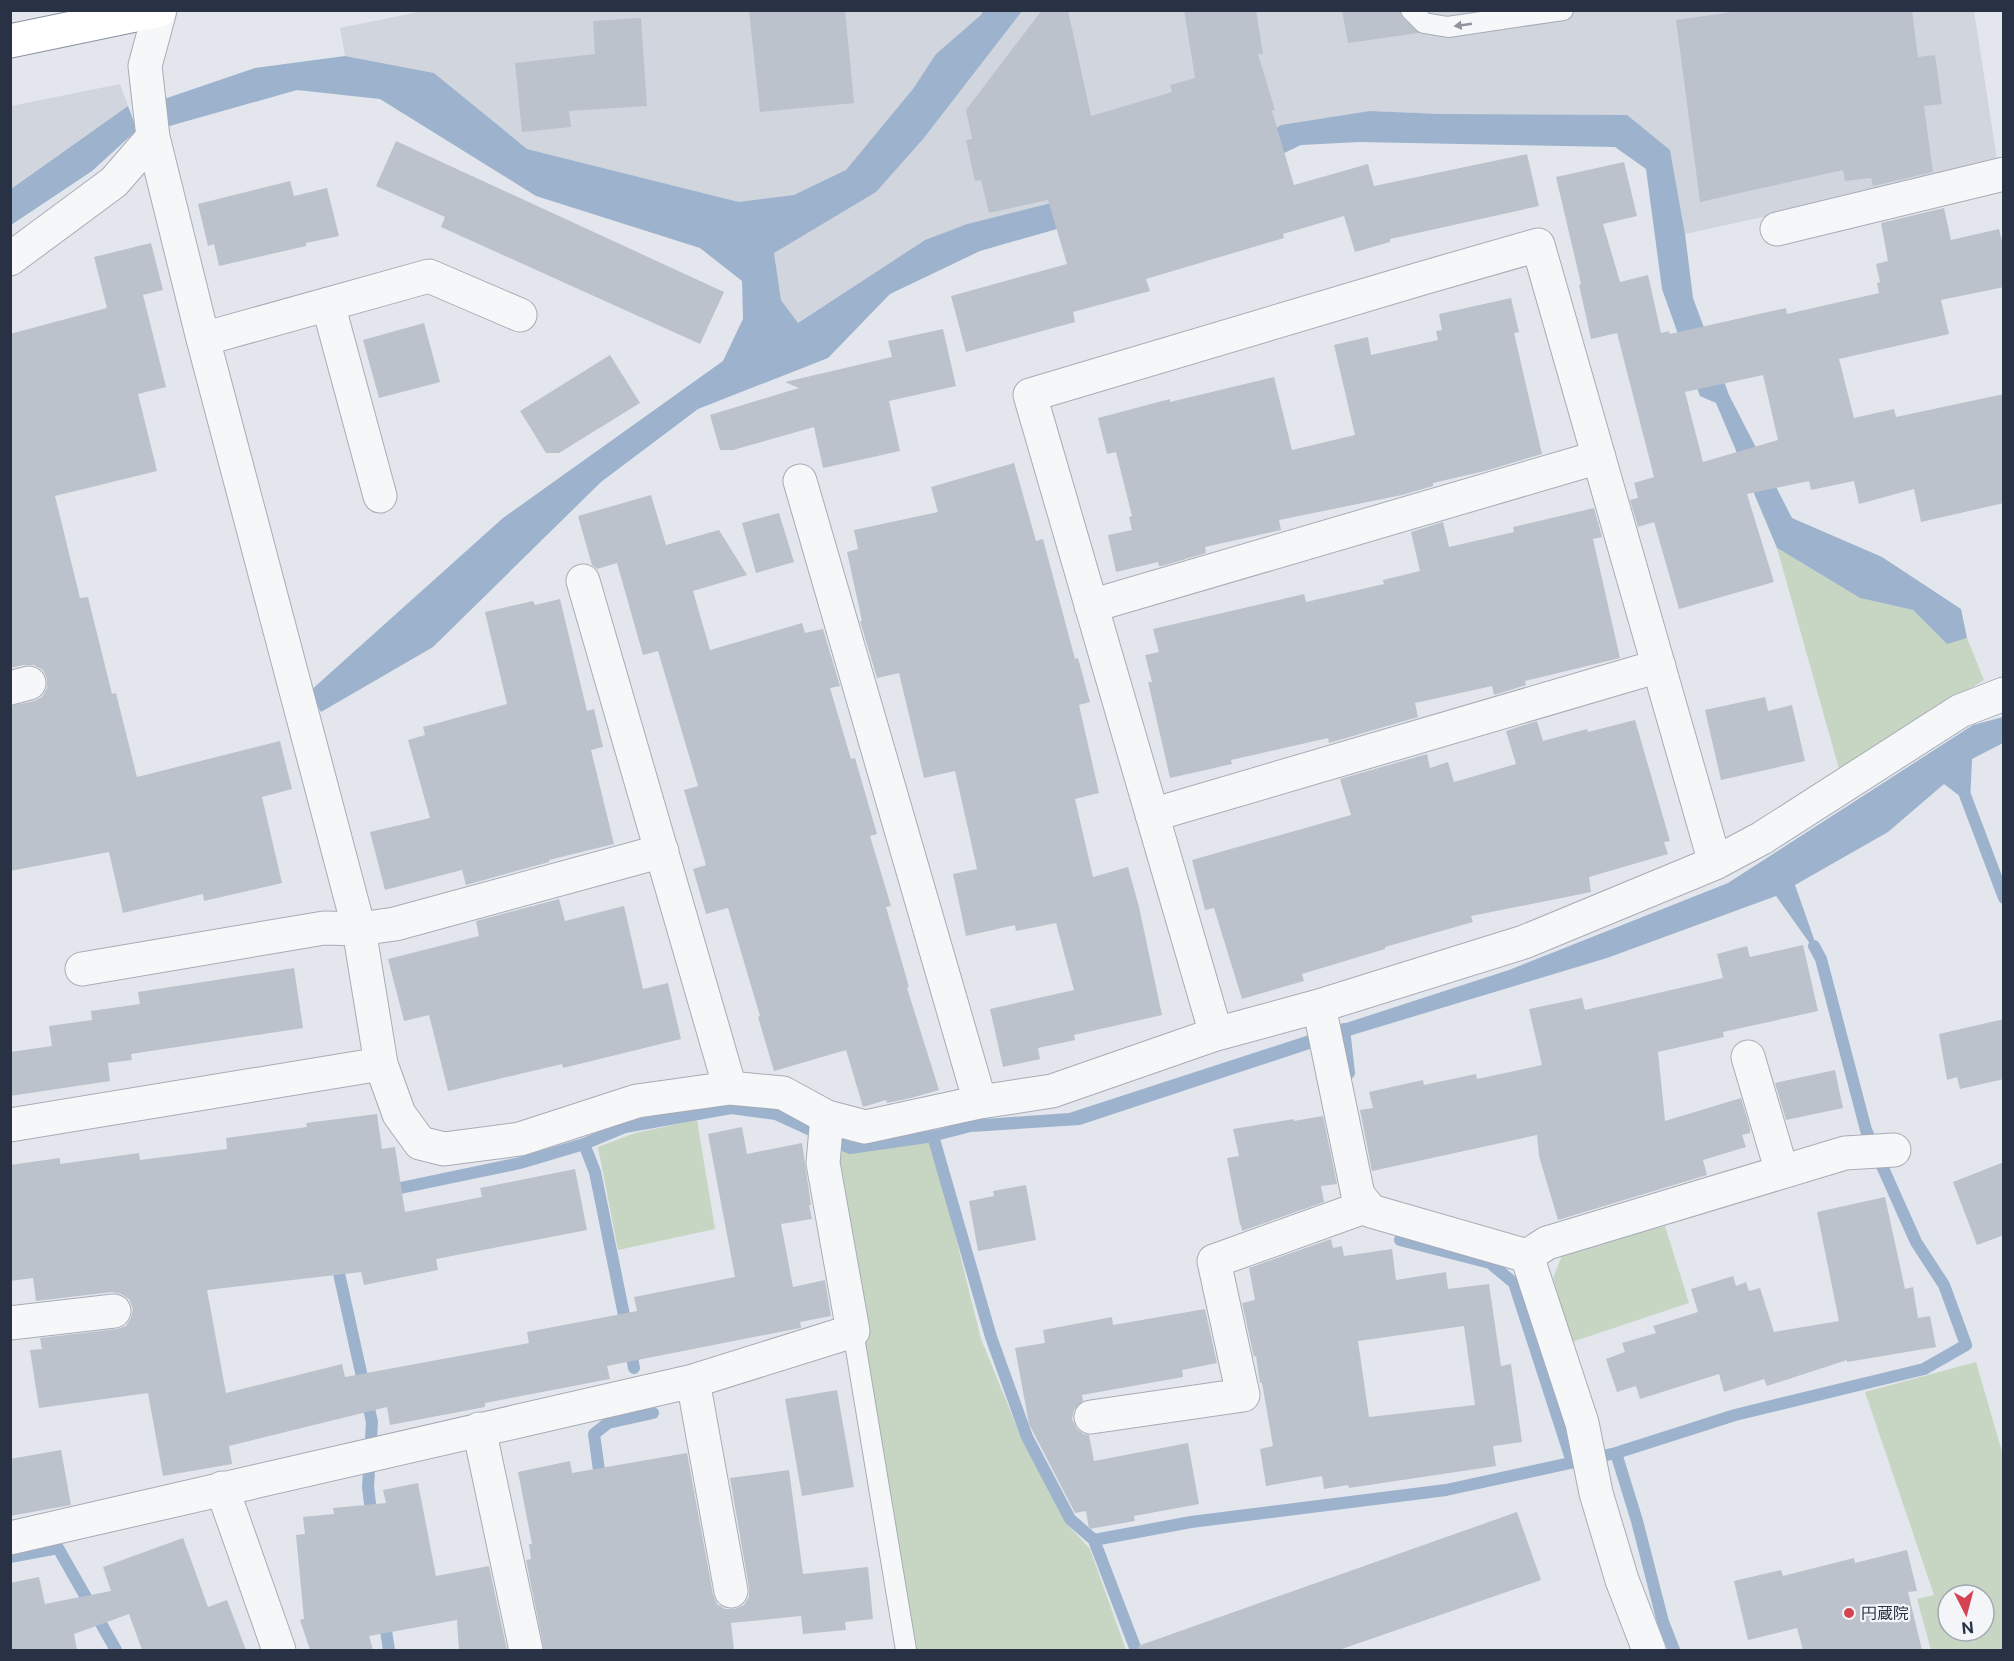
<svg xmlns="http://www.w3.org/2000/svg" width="2014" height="1661" font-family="'Public Sans','Noto Sans JP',sans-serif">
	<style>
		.built { fill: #d1d5de }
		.green { fill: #c7d6c3; fill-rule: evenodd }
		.water { fill: #9cb2cd }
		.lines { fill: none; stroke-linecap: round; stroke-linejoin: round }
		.stream { stroke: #9cb2cd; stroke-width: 12 }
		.building { fill: #bcc2cc; fill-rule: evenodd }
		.service-casing { stroke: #a7acb7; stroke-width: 22 }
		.minor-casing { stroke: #a7acb7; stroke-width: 35 }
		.trunk-casing { stroke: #8992a3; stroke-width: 35 }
		.service { stroke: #f6f7f9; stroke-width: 20 }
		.minor { stroke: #f6f7f9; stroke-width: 33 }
		.trunk { stroke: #fff; stroke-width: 33 }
		.oneway { fill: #90949f }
		.poi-dot { fill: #d54353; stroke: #f3f5f9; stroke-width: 2 }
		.labels { text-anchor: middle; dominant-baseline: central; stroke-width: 4.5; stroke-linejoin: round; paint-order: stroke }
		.poi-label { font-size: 16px; fill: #293245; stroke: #f3f5f9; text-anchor: start }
	</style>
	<rect width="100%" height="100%" fill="#e3e6ec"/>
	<path class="built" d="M 428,10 L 1974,11 L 1998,166 L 1685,234 L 1670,150 L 1441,114 L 1370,111 L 1228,159 L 967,224 L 925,240 L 798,323 L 781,300 L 774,253 L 739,202 L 527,149 L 434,73 L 345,56 L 340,28 Z
		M 120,84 L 128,106 L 11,189 L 11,106 Z"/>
	<path class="green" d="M 1777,548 L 1860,598 L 1913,610 L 1947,643 L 1967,638 L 1984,680 L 1839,769 Z
		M 697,1120 L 715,1229 L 618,1250 L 598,1147 L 635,1133 Z
		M 932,1142 L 981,1339 L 1023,1442 L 1067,1524 L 1090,1549 L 1126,1650 L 913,1650 L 833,1152 Z
		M 1665,1226 L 1689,1303 L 1572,1342 L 1553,1278 L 1563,1253 Z
		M 1976,1362 L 2003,1455 L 2003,1650 L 1931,1650 L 1917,1599 L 1934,1595 L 1865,1392 ZM 1948,1595 L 1984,1595 L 1984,1631 L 1948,1631 Z"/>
	<path class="water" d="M 983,11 L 1022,11 L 923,139 L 876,192 L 774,253 L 781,300 L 798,323 L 925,240 L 967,224 L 1228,159 L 1281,125 L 1370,111 L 1441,114 L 1627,115 L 1670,150 L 1685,234 L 1693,298 L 1729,395 L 1792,518 L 1882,557 L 1961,609 L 1967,638 L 1947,644 L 1913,610 L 1860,598 L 1777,548 L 1716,403 L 1700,396 L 1662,289 L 1646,169 L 1615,147 L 1359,142 L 1301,145 L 1228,180 L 980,251 L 890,294 L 828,358 L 698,409 L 601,482 L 433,647 L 321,712 L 309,692 L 503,518 L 723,361 L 743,319 L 742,281 L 700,248 L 536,196 L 380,99 L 297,90 L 166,127 L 164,99 L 255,68 L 345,56 L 434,73 L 527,149 L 739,202 L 794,195 L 846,170 L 913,89 L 936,54 L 981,15 Z
		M 128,106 L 137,130 L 92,171 L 11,225 L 11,189 Z
		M 2003,717 L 2003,743 L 1972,759 L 1970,804 L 1944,784 L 1888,832 L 1795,885 L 1821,959 L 1776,896 L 1607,958 L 1349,1036 L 1080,1125 L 971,1132 L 932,1142 L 914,1136 L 970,1120 L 1069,1113 L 1509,970 L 1728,883 L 1973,725 Z"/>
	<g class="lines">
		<path class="stream" d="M 1962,787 L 2004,898
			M 1344,1029 L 1349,1073
			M 933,1136 L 991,1337 L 1027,1437 L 1070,1519 L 1094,1540 L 1136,1650
			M 584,1144 L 595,1172 L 627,1330
			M 386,1191 L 520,1163 L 584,1144 L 625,1127 L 731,1108 L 776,1114 L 850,1148 L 934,1136
			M 1400,1240 L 1490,1263 L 1514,1283 L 1572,1462
			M 336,1260 L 372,1422 L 368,1487 L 372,1520
			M 630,1347 L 634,1368
			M 601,1485 L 594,1434 L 608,1423 L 653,1413
			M 1094,1540 L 1191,1522 L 1446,1490 L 1616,1453
			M 10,1557 L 58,1548 L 116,1650
			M 384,1618 L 389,1650
			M 1674,1650 L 1663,1622 L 1637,1521 L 1616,1453 L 1735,1415 L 1924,1369 L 1966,1345 L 1944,1285 L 1916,1242 L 1866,1130 L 1821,959 L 1814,946"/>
	</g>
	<path class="building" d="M 749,10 L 845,10 L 854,103 L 760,112 Z
		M 1042,10 L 1068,10 L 1091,116 L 1172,92 L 1170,85 L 1195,78 L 1184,10 L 1256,10 L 1263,54 L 1258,54 L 1275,110 L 1272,111 L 1294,185 L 1368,164 L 1374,186 L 1527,154 L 1539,206 L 1390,239 L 1390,242 L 1355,252 L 1344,216 L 1283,234 L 1284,238 L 1146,279 L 1150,291 L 1073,312 L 1075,322 L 966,352 L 951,296 L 1067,264 L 1048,200 L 989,213 L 981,180 L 975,181 L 966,140 L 972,139 L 966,110 Z
		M 1342,10 L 1399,10 L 1403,18 L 1419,33 L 1348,43 Z
		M 1746,10 L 1912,10 L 1918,57 L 1935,55 L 1942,104 L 1924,106 L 1933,172 L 1873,186 L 1871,178 L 1845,181 L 1843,170 L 1700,202 L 1676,20 Z
		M 641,18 L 647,106 L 569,111 L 571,127 L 522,132 L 515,63 L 595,54 L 593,21 Z
		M 396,141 L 724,292 L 700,344 L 441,227 L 445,217 L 376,186 Z
		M 1624,162 L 1637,216 L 1603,224 L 1620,282 L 1648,275 L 1661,333 L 1669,331 L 1670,334 L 1786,308 L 1787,314 L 1879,293 L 1877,283 L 1880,282 L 1876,264 L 1888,261 L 1881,223 L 1944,208 L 1951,240 L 1999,229 L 2004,248 L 2004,287 L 1941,300 L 1949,334 L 1839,359 L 1854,418 L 1894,409 L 1896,417 L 2004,394 L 2004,503 L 1921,522 L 1914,489 L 1859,504 L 1854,481 L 1811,490 L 1809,481 L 1747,494 L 1774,582 L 1679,609 L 1654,522 L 1638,527 L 1630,500 L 1638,498 L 1634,483 L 1654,477 L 1617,333 L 1591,339 L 1579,285 L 1581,284 L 1556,177 ZM 1763,375 L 1778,440 L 1703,462 L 1685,392 Z
		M 290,181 L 294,196 L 327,188 L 339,236 L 306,243 L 306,246 L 219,266 L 214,244 L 208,246 L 198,204 Z
		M 151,243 L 163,290 L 143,295 L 166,387 L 138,394 L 157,471 L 55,496 L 80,598 L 88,597 L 112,694 L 116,693 L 137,777 L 280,741 L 292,789 L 262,797 L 282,883 L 204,901 L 203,894 L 123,913 L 109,852 L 10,871 L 10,706 L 34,701 L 42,697 L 47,688 L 47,679 L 43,670 L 34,665 L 24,665 L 10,668 L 10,334 L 107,308 L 94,257 Z
		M 1511,298 L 1519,332 L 1514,333 L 1542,454 L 1485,471 L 1433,483 L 1433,486 L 1402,495 L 1279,520 L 1281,530 L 1205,547 L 1206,553 L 1162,566 L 1159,566 L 1158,562 L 1116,572 L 1108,535 L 1132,530 L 1129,517 L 1132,516 L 1116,452 L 1107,454 L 1098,418 L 1170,399 L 1170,402 L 1274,377 L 1292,450 L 1355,435 L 1334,345 L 1368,337 L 1371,355 L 1438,340 L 1436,331 L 1442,330 L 1439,314 Z
		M 424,323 L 440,382 L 379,398 L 363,340 Z
		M 943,329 L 956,386 L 889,401 L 900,451 L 823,468 L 814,427 L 733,450 L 720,450 L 710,415 L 799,388 L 785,382 L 892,357 L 888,341 Z
		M 610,355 L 640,403 L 559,453 L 546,453 L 520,411 Z
		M 1014,463 L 1036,541 L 1043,539 L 1075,659 L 1078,658 L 1090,702 L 1079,705 L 1099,793 L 1075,799 L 1093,877 L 1128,867 L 1139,907 L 1162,1015 L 1074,1035 L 1075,1040 L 1038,1048 L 1040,1059 L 1003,1067 L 990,1009 L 1074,990 L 1056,923 L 1016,931 L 1015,925 L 966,936 L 953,874 L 977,869 L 955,771 L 924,778 L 899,673 L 877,678 L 860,621 L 862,621 L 847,552 L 858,549 L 854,530 L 938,512 L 931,487 Z
		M 651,495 L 666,545 L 719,530 L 747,575 L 693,591 L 710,650 L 802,623 L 805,633 L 823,629 L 840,686 L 830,688 L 851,759 L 855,758 L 877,834 L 870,836 L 891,906 L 886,907 L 909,987 L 907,988 L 939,1090 L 911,1098 L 887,1103 L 886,1100 L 863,1107 L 846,1050 L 774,1071 L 758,1017 L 760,1016 L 728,908 L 706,914 L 693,869 L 706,865 L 684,790 L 698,786 L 658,651 L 643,655 L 617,563 L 597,569 L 592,565 L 578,516 Z
		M 1594,508 L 1602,537 L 1593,539 L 1620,658 L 1525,681 L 1526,685 L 1494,695 L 1492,686 L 1415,703 L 1418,717 L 1329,743 L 1328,738 L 1231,760 L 1232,764 L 1170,778 L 1148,682 L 1152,682 L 1145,655 L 1159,652 L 1153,629 L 1304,594 L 1306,602 L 1384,584 L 1383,580 L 1420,571 L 1411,532 L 1443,522 L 1449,547 L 1514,532 L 1513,527 Z
		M 779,513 L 794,562 L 756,573 L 742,523 Z
		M 560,599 L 587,711 L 594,709 L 603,747 L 591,750 L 614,844 L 549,860 L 549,862 L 466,885 L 462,870 L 385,890 L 370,832 L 430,818 L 408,740 L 425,735 L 423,727 L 507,704 L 485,612 L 533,601 L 535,605 Z
		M 1765,697 L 1768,711 L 1792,705 L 1805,761 L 1721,780 L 1705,710 Z
		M 1635,720 L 1670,841 L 1664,842 L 1668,854 L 1589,877 L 1591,892 L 1471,916 L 1473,922 L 1385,947 L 1385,949 L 1302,974 L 1304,981 L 1242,999 L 1214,908 L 1205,910 L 1192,860 L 1351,815 L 1340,779 L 1427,754 L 1430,768 L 1448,762 L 1454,782 L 1516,764 L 1506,731 L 1537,721 L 1543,741 L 1587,729 L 1588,732 Z
		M 559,899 L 565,921 L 624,906 L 643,989 L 668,983 L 681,1039 L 563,1068 L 562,1064 L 448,1091 L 429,1015 L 404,1021 L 388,959 L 479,936 L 476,921 Z
		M 1803,945 L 1818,1011 L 1723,1032 L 1724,1037 L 1658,1052 L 1665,1121 L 1741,1098 L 1750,1128 L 1750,1133 L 1742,1135 L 1746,1147 L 1703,1160 L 1707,1175 L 1558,1220 L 1539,1156 L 1537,1135 L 1372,1171 L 1360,1110 L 1373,1108 L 1369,1092 L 1423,1080 L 1424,1085 L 1476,1074 L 1477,1079 L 1542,1065 L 1529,1009 L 1582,998 L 1585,1010 L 1723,978 L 1717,954 L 1747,946 L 1750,957 Z
		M 294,968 L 303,1028 L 131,1054 L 132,1060 L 108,1063 L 110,1081 L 10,1096 L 10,1052 L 52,1046 L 49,1026 L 92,1020 L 91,1011 L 140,1004 L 138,992 Z
		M 2004,1019 L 2004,1079 L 1960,1089 L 1957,1077 L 1947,1080 L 1939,1034 Z
		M 1835,1070 L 1843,1108 L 1786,1120 L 1775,1083 Z
		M 377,1114 L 382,1149 L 395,1147 L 405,1212 L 482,1197 L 480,1188 L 575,1169 L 587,1230 L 436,1259 L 438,1270 L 364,1285 L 361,1272 L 207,1290 L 226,1393 L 342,1364 L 345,1377 L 529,1343 L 527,1332 L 637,1311 L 634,1297 L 735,1277 L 708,1134 L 742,1127 L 747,1154 L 802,1143 L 811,1205 L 809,1205 L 812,1219 L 781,1224 L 793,1287 L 825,1280 L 831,1316 L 800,1322 L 801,1328 L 795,1329 L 607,1366 L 610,1379 L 485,1403 L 485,1407 L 390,1425 L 387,1407 L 229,1446 L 232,1464 L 163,1476 L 148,1393 L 39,1408 L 30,1350 L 42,1349 L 40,1338 L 117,1329 L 126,1326 L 131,1318 L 133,1309 L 129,1299 L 121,1294 L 112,1292 L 36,1301 L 33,1278 L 10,1281 L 10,1165 L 60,1158 L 60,1164 L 139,1153 L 140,1160 L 227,1149 L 226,1138 L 307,1127 L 306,1123 Z
		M 1323,1116 L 1337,1184 L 1321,1186 L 1324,1202 L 1242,1231 L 1241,1225 L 1240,1225 L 1227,1158 L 1239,1156 L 1233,1129 L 1294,1119 L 1294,1121 Z
		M 2004,1162 L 2004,1235 L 1977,1245 L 1953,1182 Z
		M 1026,1185 L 1036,1240 L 978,1251 L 969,1201 L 994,1196 L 993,1191 Z
		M 1885,1197 L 1905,1289 L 1913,1287 L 1918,1318 L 1930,1316 L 1936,1347 L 1847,1362 L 1847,1360 L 1767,1386 L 1764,1379 L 1724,1392 L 1719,1374 L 1640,1399 L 1636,1386 L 1617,1392 L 1606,1359 L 1625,1352 L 1622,1343 L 1656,1333 L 1653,1326 L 1698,1312 L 1691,1289 L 1733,1276 L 1736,1286 L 1746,1282 L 1749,1291 L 1760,1288 L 1774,1332 L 1839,1321 L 1817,1212 Z
		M 1331,1239 L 1333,1248 L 1342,1246 L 1344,1256 L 1392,1249 L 1396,1280 L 1446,1272 L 1448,1289 L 1489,1284 L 1501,1366 L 1511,1364 L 1522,1442 L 1493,1446 L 1496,1466 L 1349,1488 L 1348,1485 L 1324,1489 L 1322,1476 L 1266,1486 L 1260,1449 L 1273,1446 L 1262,1383 L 1260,1383 L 1256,1356 L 1254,1357 L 1242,1303 L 1255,1300 L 1249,1268 ZM 1464,1326 L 1475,1405 L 1369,1417 L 1358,1341 Z
		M 1205,1309 L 1217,1363 L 1182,1370 L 1183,1377 L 1082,1395 L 1083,1401 L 1074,1410 L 1072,1419 L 1077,1429 L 1084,1434 L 1089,1435 L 1094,1461 L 1188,1443 L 1199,1504 L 1134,1516 L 1135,1521 L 1089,1529 L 1086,1511 L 1075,1513 L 1029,1424 L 1015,1348 L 1045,1343 L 1043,1330 L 1112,1317 L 1113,1325 Z
		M 837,1390 L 854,1487 L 802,1496 L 785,1399 Z
		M 61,1450 L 71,1505 L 10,1516 L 10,1459 Z
		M 687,1453 L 713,1594 L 717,1604 L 725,1609 L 735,1609 L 744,1605 L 749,1597 L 749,1588 L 730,1478 L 789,1470 L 803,1574 L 868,1567 L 873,1619 L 845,1622 L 846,1630 L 803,1634 L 801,1616 L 731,1623 L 734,1650 L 544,1650 L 526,1560 L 531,1559 L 529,1544 L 532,1544 L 518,1472 L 570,1461 L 572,1473 Z
		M 418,1483 L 436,1576 L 489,1566 L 507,1650 L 459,1650 L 457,1620 L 369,1636 L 373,1650 L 310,1650 L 300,1620 L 304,1619 L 296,1535 L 305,1534 L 303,1517 L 334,1514 L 333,1508 L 386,1503 L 383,1490 Z
		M 1517,1512 L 1541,1580 L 1339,1650 L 1139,1650 L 1138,1646 Z
		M 183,1538 L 208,1607 L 227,1600 L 246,1650 L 142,1650 L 129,1614 L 74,1634 L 77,1650 L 10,1650 L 10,1583 L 39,1577 L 45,1604 L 111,1591 L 103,1567 Z
		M 1907,1550 L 1917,1591 L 1908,1592 L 1922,1650 L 1803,1650 L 1797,1628 L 1748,1640 L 1734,1581 L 1781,1570 L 1783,1576 L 1854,1558 L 1855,1563 Z"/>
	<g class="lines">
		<g class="service-casing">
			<path id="service" d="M 1411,10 L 1424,23 L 1448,27 L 1563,10
				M 853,1331 L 906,1650"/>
		</g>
		<g class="minor-casing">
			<path id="minor" d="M 160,10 L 145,66 L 153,137 L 203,339 L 359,929 L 381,1064 L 399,1114 L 420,1143 L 444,1149 L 520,1139 L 637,1101 L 730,1088 L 783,1093 L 827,1117 L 865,1127 L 980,1102 L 1052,1091 L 1216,1034 L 1319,1006 L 1524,942 L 1715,863 L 1762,838 L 1960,711 L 2004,694
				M 1777,229 L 2004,174
				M 10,259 L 114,182 L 153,137
				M 328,304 L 380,496
				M 203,339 L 429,276 L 520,315
				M 800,481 L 980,1102
				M 583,581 L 730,1088
				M 1091,606 L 1599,457
				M 10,688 L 29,683
				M 1152,815 L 1659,666
				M 82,969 L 324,928 L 359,929 L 395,924 L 662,851
				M 1319,1006 L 1358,1195 L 1371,1211 L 1527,1256 L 1582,1423 L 1596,1493 L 1622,1580 L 1649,1650
				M 1216,1034 L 1030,395 L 1423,278 L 1538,245 L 1715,863
				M 1748,1057 L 1782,1172
				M 10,1125 L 381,1064
				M 1527,1256 L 1547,1243 L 1845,1153 L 1894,1150
				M 10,1323 L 114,1311
				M 693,1381 L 731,1591
				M 1091,1417 L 1243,1395 L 1214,1261 L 1367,1206
				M 479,1429 L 526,1650
				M 222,1488 L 279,1650
				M 10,1538 L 693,1381 L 853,1331 L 823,1163 L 827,1117"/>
		</g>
		<g class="trunk-casing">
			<path id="trunk" d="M 10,41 L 159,10"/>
		</g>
		<use href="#service" class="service"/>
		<use href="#minor" class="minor"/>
		<use href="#trunk" class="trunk"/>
	</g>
	<defs><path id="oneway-solid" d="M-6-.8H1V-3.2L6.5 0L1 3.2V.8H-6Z" transform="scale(1.5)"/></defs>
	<use class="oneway" href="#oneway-solid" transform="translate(1463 25) rotate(172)"/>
	<circle class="poi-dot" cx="1849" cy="1613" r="6"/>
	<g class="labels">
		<g class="poi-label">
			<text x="1861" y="1613">円蔵院</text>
		</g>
	</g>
	<rect width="2014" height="1661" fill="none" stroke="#293245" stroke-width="24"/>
	<g transform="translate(1966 1613) rotate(174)"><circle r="28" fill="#f3f5f9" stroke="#a2a7b1" stroke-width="1.5"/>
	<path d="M0-4.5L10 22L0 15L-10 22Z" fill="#d54353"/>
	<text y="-9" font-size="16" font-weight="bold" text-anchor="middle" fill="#293245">N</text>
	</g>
</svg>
